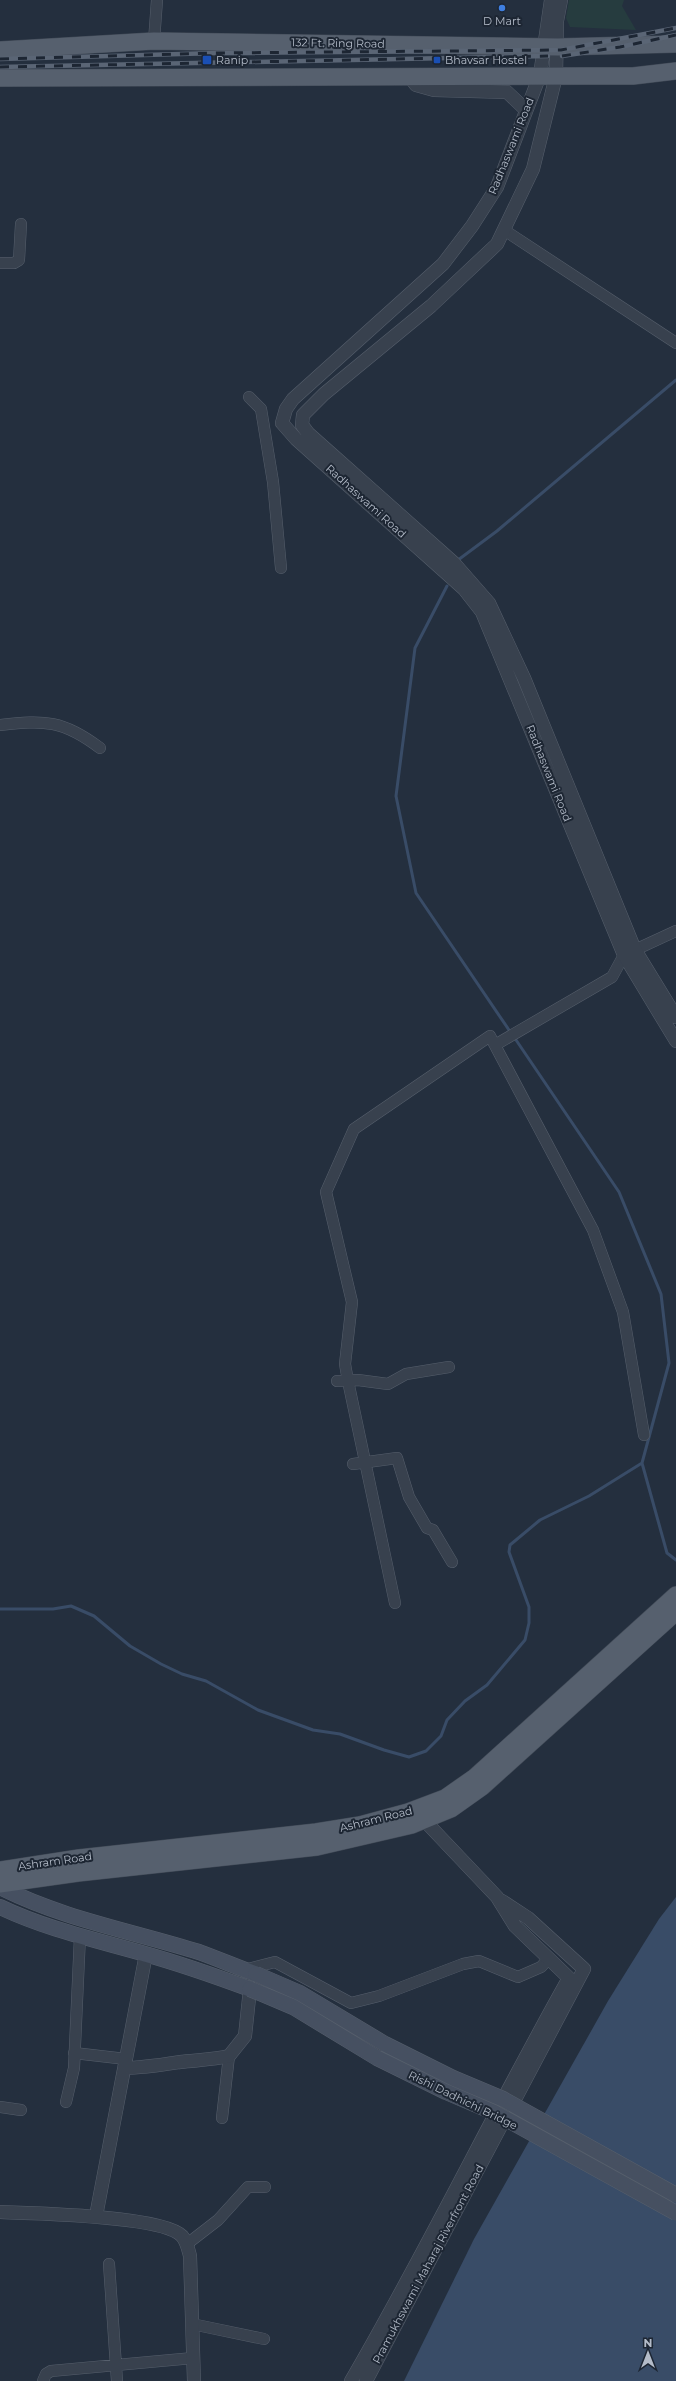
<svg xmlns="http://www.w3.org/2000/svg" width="676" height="2381" font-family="Montserrat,sans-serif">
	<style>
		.green { fill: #263c3f }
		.water { fill: #394c67 }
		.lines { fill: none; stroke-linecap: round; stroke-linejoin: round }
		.stream { stroke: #394c67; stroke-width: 3 }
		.minor-casing { stroke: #565f6c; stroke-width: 12 }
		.tertiary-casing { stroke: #565f6c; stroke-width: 14 }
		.secondary-casing { stroke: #565f6c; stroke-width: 16 }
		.primary-casing { stroke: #414a57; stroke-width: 18 }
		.minor { stroke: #38414e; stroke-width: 11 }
		.tertiary { stroke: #38414e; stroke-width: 13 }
		.secondary { stroke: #465061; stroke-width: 15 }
		.primary { stroke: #56606e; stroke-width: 17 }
		.rail-casing { stroke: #5a6575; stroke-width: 4.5 }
		.rail { stroke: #1d2633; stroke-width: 3; stroke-dasharray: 9; stroke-linecap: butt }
		.secondary-bridge-casing { stroke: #565f6c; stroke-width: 16; stroke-linecap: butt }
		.secondary-bridge { stroke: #465061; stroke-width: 15 }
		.shop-dot { fill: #3f7fe0; stroke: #1d2633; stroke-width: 1.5 }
		.transit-dot { fill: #1a4fb4; stroke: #1d2633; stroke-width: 1.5 }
		.labels { text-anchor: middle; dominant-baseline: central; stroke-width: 4; stroke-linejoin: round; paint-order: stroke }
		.poi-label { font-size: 11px; fill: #b4bcc9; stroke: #1d2633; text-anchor: start }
		.street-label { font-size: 11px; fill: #b4bcc9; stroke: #1d2633 }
	</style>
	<rect width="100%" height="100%" fill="#242f3e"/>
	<path class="green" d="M 569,0 L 624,0 L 622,6 L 636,30 L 570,27 L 566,18 Z"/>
	<path class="water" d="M 676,1897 L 676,2381 L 404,2381 L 474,2239 L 608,2001 L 659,1919 Z"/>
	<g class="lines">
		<path class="stream" d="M 458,560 L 497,531 L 676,380
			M 447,586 L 415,648 L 396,796 L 416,893 L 511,1033
			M 514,1037 L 619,1192 L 661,1294 L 669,1363 L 642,1463 L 667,1553 L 676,1560
			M 0,1609 L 53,1609 L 71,1606 L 94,1616 L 130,1646 L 161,1664 L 182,1674 L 206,1681 L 258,1710 L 313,1730 L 340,1734 L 384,1750 L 409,1757 L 426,1751 L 441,1736 L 447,1720 L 465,1701 L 487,1685 L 525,1640 L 529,1623 L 529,1607 L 509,1552 L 510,1545 L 540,1520 L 589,1496 L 642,1463"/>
		<g class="minor-casing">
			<path id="minor" d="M 154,41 L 157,0
				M 504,230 L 676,343
				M 0,263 L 14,263 L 19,260 L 21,224
				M 249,397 L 261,409 L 273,482 L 281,568
				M 0,725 C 45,720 63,720 100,748
				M 495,1045 L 612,977 L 624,955 L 676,931
				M 337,1381 L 358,1380 L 388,1384 L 406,1374 L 449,1367
				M 353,1464 L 397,1458 L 409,1497 L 427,1528 L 433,1530 L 452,1562
				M 395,1603 L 348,1381 L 345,1364 L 352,1302 L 326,1192 L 354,1129 L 490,1036 L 593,1230 L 623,1312 L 644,1435
				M 244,1970 L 275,1962 L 351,2003 L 379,1996 L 463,1964 L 479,1961 L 518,1977 L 541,1967 L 549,1958
				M 74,2053 L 126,2059
				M 66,2102 L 74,2068 L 80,1936
				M 0,2107 L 21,2110
				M 222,2118 L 229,2056
				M 187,2244 L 218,2220 L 248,2187 L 265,2187
				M 109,2264 L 117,2381
				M 192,2324 L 264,2339
				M 43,2381 L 46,2374 L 51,2371 L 193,2358"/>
		</g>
		<g class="tertiary-casing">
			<path id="tertiary" d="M 551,0 L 540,75 L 497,187 L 472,226 L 443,264 L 293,399 L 286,409 L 282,423 L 296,439 L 464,589 L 482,612 L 624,955 L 676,1041
				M 561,0 L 557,21 L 556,76 L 533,169 L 497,244 L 431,306 L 324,394 L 303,415 L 302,425 L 308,433 L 454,563 L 489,603 L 524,678 L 635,950 L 676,1017
				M 410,77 L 416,85 L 434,90 L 507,92 L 526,110
				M 124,2068 C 143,2068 161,2065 180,2062 C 196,2060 212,2060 229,2056 L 245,2036 L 250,1989
				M 0,2212 C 32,2213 164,2216 182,2236 C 187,2242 188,2248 190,2256 L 194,2381
				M 96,2216 L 146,1954
				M 351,2381 C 428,2249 494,2111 569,1978 L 515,1926 L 497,1897 L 424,1820
				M 366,2381 L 584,1969 L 528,1918 L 502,1901"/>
		</g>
		<g class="secondary-casing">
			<path id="secondary" d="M 0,1887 C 63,1919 132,1931 199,1952 C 218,1959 237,1967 256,1974
				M 0,1907 C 46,1929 96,1940 145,1954 C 181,1964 215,1976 250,1989"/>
		</g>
		<g class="primary-casing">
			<path id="primary" d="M 0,50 L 154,41 L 558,47 L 676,44
				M 0,78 L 589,76 L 633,76 L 676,71
				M 0,1870 L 79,1858 L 316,1832 L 360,1825 L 408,1812 L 445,1798 L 475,1777 L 676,1595
				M 0,1884 L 78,1873 L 317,1847 L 412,1825 L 451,1809 L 482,1787 L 676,1612"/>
		</g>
		<use href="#minor" class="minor"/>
		<use href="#tertiary" class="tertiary"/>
		<use href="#secondary" class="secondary"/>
		<use href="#primary" class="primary"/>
		<g class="rail-casing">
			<path id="rail" d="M 562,56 L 620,47 L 676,35
				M 0,59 L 217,53 L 561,50 L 676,28
				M 0,67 L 548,56"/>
		</g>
		<use href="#rail" class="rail"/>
		<g class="secondary-bridge-casing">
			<path id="secondary-bridge" d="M 256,1974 L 300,1993 L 385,2044 L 453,2078 L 503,2099 L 676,2195
				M 250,1989 L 293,2007 L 377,2058 L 446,2092 L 495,2113 L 676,2213"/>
		</g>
		<use href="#secondary-bridge" class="secondary-bridge"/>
	</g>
	<circle class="shop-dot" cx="502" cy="8" r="4"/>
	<g class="transit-dot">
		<rect x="202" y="55" width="10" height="10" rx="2"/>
		<rect x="433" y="56" width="8" height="8" rx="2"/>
	</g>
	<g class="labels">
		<g class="poi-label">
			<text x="502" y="21" text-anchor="middle">D Mart</text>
			<text x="216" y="60">Ranip</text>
			<text x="445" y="60">Bhavsar Hostel</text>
		</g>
		<g class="street-label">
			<text transform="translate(338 43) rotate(1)">132 Ft. Ring Road</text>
			<text transform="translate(511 146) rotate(-68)">Radhaswami Road</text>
			<text transform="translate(366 501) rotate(42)">Radhaswami Road</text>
			<text transform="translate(549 773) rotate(68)">Radhaswami Road</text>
			<text transform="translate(376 1819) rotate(-14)">Ashram Road</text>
			<text transform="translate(55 1861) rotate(-8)">Ashram Road</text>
			<text transform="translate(463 2100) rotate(26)">Rishi Dadhichi Bridge</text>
			<text transform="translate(428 2264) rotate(-62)">Pramukhswami Maharaj Riverfront Road</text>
		</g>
	</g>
	<g transform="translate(648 2353)" stroke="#1d2633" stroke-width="3" paint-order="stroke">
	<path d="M0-3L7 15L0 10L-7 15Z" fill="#b4bcc9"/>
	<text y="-6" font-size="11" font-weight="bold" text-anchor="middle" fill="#b4bcc9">N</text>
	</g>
</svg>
